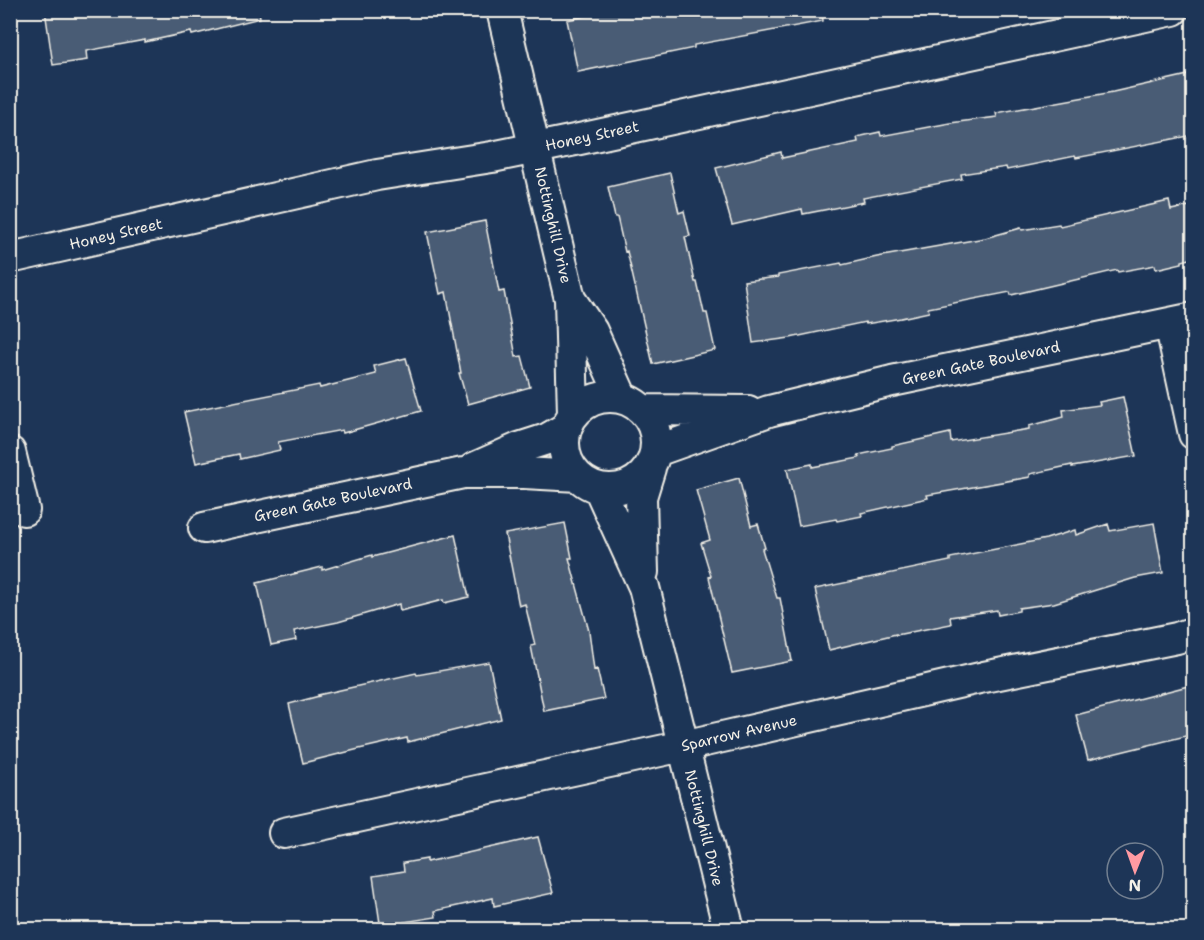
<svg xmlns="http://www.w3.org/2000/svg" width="1204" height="940" font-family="'Shantell Sans',sans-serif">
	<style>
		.building { fill: #485b74; stroke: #f4f1e8; stroke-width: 1.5 }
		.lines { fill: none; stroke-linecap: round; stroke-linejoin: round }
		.street-casing { stroke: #f4f1e8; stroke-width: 34 }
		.street { stroke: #1d3557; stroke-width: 30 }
		.labels { text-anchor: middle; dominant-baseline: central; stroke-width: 6; stroke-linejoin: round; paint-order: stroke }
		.street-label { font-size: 15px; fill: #f4f1e8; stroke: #1d3557 }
	</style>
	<rect width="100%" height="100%" fill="#1d3557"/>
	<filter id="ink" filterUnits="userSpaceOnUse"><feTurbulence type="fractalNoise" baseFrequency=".0167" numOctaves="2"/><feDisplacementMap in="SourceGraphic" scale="12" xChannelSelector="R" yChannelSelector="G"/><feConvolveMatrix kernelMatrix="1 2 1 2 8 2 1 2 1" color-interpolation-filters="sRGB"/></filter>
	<g filter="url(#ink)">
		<path class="building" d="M 45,10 L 259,10 L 260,18 L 192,35 L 191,32 L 145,42 L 145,40 L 86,51 L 87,60 L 53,65 Z
			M 614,10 L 822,10 L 823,21 L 694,45 L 694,48 L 578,72 L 567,20 Z
			M 1188,75 L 1194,104 L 1194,135 L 1076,158 L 1075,156 L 1007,170 L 1006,167 L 961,174 L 962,179 L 863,198 L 864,202 L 829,209 L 803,214 L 802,209 L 732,225 L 716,168 L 781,152 L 782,158 L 858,142 L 857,137 L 880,132 L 881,136 L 950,123 L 997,117 L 996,113 L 1113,92 Z
			M 670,173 L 679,213 L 684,211 L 690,236 L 685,237 L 695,282 L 697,282 L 704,313 L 707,313 L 715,350 L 653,364 L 627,251 L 625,252 L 617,217 L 615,217 L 608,187 Z
			M 1169,201 L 1171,210 L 1194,205 L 1194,258 L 1182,261 L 1182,263 L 1156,269 L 1155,265 L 1118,272 L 1117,270 L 1011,295 L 1010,292 L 928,308 L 929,312 L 901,318 L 866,324 L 865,322 L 790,338 L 753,343 L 744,281 L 778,277 L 778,275 L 841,263 L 842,265 L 877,257 L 985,238 L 1021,228 L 1022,230 L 1059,224 L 1060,226 Z
			M 485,221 L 499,292 L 504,291 L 516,357 L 522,356 L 530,387 L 468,404 L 459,373 L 461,373 L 446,292 L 440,294 L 427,232 Z
			M 406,358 L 421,411 L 343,433 L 342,430 L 278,442 L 280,450 L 240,459 L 239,454 L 196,463 L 184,412 L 319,385 L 320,388 L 376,374 L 374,366 Z
			M 1123,397 L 1136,456 L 1072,467 L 1072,465 L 1030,474 L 1030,477 L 927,495 L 928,498 L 861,513 L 862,516 L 837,521 L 836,519 L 799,526 L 787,469 L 812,464 L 812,467 L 859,458 L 858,455 L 892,448 L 892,446 L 950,433 L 951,442 L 1029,429 L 1029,426 L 1064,417 L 1063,410 L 1100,405 L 1099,402 Z
			M 739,478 L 751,526 L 758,524 L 765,548 L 762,549 L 777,598 L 780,598 L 792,661 L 732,673 L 709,577 L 711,576 L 701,543 L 710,540 L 696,490 Z
			M 565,523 L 572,558 L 569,558 L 589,631 L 594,670 L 597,669 L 604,699 L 544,711 L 531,646 L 535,645 L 525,604 L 519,606 L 505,534 Z
			M 1154,523 L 1163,573 L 1135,578 L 1054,603 L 1019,608 L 1019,611 L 998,615 L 997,610 L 950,617 L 951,624 L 896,635 L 896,634 L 829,650 L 815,589 L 950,561 L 950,558 L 1046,539 L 1075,530 L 1076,535 L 1108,524 L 1110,531 Z
			M 455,535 L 469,597 L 444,603 L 443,600 L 400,611 L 399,604 L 338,622 L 294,631 L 296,640 L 271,645 L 257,583 L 322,567 L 322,570 L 372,555 L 372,557 Z
			M 489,662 L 501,719 L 408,742 L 407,738 L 359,749 L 303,763 L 289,704 L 319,696 L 318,695 L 416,673 L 417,675 Z
			M 1188,686 L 1194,707 L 1194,734 L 1088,760 L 1076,715 Z
			M 538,837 L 553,893 L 494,906 L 493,898 L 435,911 L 436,917 L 404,922 L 406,930 L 381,930 L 373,876 L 404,871 L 403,863 L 427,859 L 427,862 Z"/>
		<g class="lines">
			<g class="street-casing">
				<path id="street" d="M 502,10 L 570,299 L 573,414
					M 10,258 L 377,175 L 492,157 L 575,140 L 1173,10
					M 570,299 L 592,331 L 622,398
					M 1170,323 L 1194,434
					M564 443a46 46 0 1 1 92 0a46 46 0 1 1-92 0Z
					M 644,410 L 748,411
					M 656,451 L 769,411 L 892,381 L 1194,318
					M 10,452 L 24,510
					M 474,468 L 519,448 L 547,439 L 566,428
					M 599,488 L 644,587 L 729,930
					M 204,528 L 463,473 L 524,473 L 578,476
					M 643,572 L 641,497 L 650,468
					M 284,833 L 683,746 L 984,677 L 1177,638 L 1194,632"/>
			</g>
			<use href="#street" class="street"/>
		</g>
	</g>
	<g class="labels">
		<g class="street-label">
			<text transform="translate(592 136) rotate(-12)">Honey Street</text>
			<text transform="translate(553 225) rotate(77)">Nottinghill Drive</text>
			<text transform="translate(116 234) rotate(-13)">Honey Street</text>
			<text transform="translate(981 363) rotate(-12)">Green Gate Boulevard</text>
			<text transform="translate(333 500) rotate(-12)">Green Gate Boulevard</text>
			<text transform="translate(739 733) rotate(-13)">Sparrow Avenue</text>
			<text transform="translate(704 828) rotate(76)">Nottinghill Drive</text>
		</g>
	</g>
	<rect width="1204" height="940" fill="none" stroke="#1d3557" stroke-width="36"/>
	<rect x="18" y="18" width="1168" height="904" fill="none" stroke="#f4f1e8" stroke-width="2" filter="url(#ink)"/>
	<g transform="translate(1135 871) rotate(181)"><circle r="28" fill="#1d3557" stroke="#738091" stroke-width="1.5"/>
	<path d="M0-4.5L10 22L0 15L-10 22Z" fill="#ff9aa2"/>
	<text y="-9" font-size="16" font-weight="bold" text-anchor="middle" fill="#f4f1e8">N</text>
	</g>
</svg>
